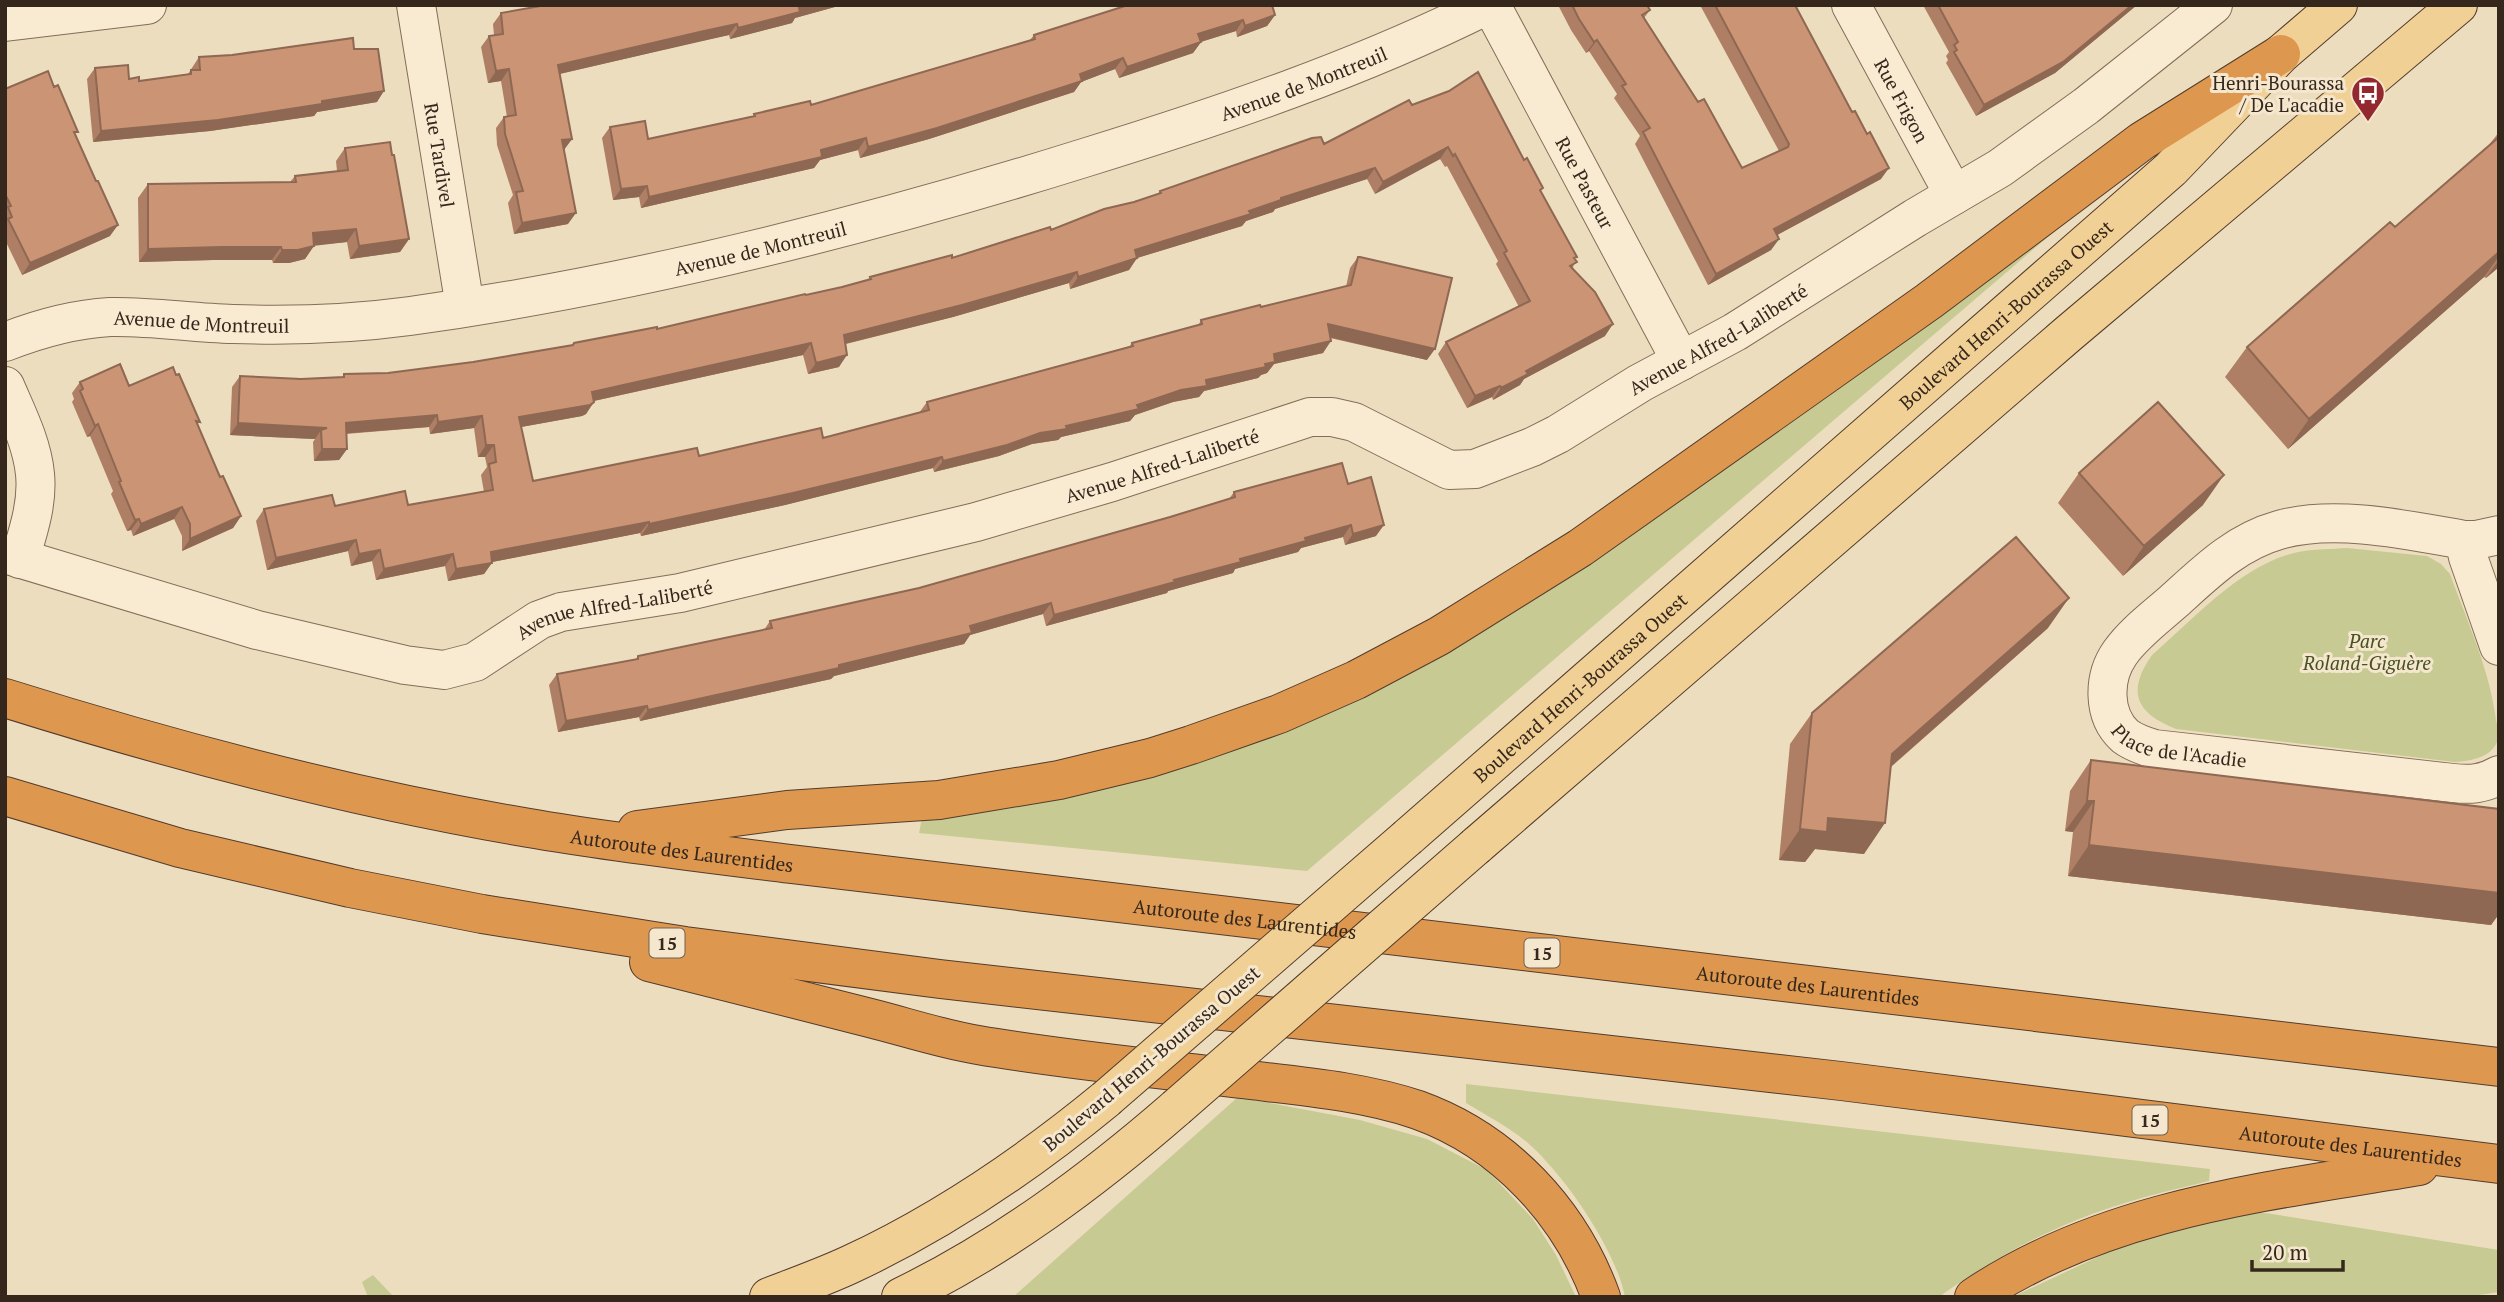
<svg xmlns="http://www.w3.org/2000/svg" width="2504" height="1302" font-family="'PT Serif',serif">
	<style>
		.green { fill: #c7cb93 }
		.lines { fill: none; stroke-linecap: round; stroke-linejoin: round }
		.minor-casing { stroke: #856d58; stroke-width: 40 }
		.major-casing { stroke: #533c2c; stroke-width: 40 }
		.highway-casing { stroke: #533c2c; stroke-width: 40 }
		.minor { stroke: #f8ebd2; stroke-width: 38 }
		.major { stroke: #f1d096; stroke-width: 38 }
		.highway { stroke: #dd974f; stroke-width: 38 }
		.major-bridge-casing { stroke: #533c2c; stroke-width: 40; stroke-linecap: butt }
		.major-bridge { stroke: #f1d096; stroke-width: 38 }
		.wall { fill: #af7f65 }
		.shaded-wall { fill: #8e6852 }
		.building { fill: #cb9475; stroke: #8e6852; stroke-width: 2 }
		.labels { text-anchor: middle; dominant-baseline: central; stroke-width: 6; stroke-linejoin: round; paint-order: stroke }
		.shield { fill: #f5e7ce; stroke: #6f6151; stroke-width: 2 }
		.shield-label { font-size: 18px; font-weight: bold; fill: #35271c }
		.street-label { font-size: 19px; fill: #35271c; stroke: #f5e7ce }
		.poi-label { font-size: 19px; fill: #35271c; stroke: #f5e7ce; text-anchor: end }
		.park-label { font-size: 19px; font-style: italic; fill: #485123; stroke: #f5e7ce }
	</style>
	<rect width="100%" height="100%" fill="#edddbf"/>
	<path class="green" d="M 2077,212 L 1307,871 L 919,833 L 923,813 L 1279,727 Z
		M 2347,548 L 2427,556 L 2441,564 L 2450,574 C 2467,621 2490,670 2496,720 C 2497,724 2499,732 2499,736 C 2495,757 2472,761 2455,762 L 2176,729 C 2136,713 2126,692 2152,655 C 2195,618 2242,564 2298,552 C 2314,549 2331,549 2347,548 Z
		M 1466,1084 L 2210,1169 L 2209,1181 C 2181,1188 2153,1194 2125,1203 C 2059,1223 1995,1256 1939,1297 L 1625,1297 C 1616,1250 1565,1176 1529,1144 C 1511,1128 1487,1116 1466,1103 Z
		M 1238,1097 L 1360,1120 L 1427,1139 L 1487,1170 L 1533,1219 L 1556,1255 L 1576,1297 L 1013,1297 Z
		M 2259,1212 L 2499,1250 L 2499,1292 L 2466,1297 L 2012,1297 L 2132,1241 L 2215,1215 Z
		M 373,1275 L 394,1297 L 368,1297 L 362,1282 Z"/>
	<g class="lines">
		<g class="minor-casing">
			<g id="minor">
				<path id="s1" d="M 416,5 L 465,307"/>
				<path id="s2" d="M 1491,5 L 1681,361"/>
				<path id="s3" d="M 1851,5 L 1954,195"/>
				<path d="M 5,22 L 147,5"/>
				<path id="s4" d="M 5,342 C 38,329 75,319 110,317 C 151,316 192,323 233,324 C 292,326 351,324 410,316 C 639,284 863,227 1084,158 C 1220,116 1359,69 1487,5"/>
				<path d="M 5,386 C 17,414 32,443 35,474 C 38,503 28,532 20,559"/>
				<path d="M 2464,540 L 2476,540 L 2499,535"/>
				<path id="s5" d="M 5,554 L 257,630 L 405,665 L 444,670 L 475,662 L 539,620 L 561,612 L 680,593 L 976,522 L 1112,482 L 1310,417 L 1332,417 L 1354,422 L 1449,470 L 1475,469 L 1532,447 L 1558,434 L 1640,383 L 1735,332 L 1915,218 L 2000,168 L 2086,106 L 2213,5"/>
				<path id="s6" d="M 2499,646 L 2468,557 L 2464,540 C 2408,530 2334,514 2279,530 C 2236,542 2206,572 2174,601 C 2156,617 2134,633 2120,653 C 2103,677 2102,715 2125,736 C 2133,742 2144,746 2154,749 L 2453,783 C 2470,785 2484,784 2499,775"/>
			</g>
		</g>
		<g class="major-casing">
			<g id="major">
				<path id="s7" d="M 1408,837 L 2171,169 L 2281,54 L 2338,5"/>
				<path d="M 1476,846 L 2068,334 L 2458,5"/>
				<path d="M 769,1297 C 795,1287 823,1277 849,1265 C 942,1222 1027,1164 1106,1099"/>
				<path d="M 901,1297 C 1002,1248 1092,1181 1176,1108"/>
			</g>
		</g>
		<g class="highway-casing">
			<g id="highway">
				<path id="s8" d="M 5,698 C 177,752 351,798 529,828 C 616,843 704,853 791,864 L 2499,1067"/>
				<path id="s9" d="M 5,796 L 180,848 L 350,888 L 482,914 L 685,946 L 940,979 L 1841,1081 L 2499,1164"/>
				<path d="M 637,830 L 787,810 L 939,800 L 1059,780 L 1150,758 L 1191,745 L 1279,714 L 1356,680 L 1439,636 L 1580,548 L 1929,301 L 2142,141 L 2281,54"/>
				<path d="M 649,962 C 723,981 797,999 870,1018 C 906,1027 942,1039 978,1045 C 1065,1060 1154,1068 1241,1079 C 1299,1086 1362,1091 1418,1110 C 1504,1141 1570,1212 1601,1297"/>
				<path d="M 1974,1297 C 2107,1208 2265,1192 2419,1166"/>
			</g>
		</g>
		<use href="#minor" class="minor"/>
		<use href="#major" class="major"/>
		<use href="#highway" class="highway"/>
		<g class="major-bridge-casing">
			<path id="major-bridge" d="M 1106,1099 L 1408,837
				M 1176,1108 L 1476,846"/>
		</g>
		<use href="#major-bridge" class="major-bridge"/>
	</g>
	<path class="wall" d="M 546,5 L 842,5 L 795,18 L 792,23 L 730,39 L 729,35 L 696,42 L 560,74 L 572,139 L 564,149 L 568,224 L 514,234 L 508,203 L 513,195 L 497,145 L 496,128 L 504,117 L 507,117 L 501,81 L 488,83 L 481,47 L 489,36 L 494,35 L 493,24 L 501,13 Z
		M 1558,5 L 1647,5 L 1650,10 L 1644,18 L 1742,168 L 1779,151 L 1700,5 L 1795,5 L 1881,179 L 1777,235 L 1779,239 L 1771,250 L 1708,285 L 1635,144 L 1640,136 L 1614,98 L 1617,94 L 1589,51 L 1586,53 L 1571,30 Z
		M 1923,5 L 2137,5 L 2055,73 L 1976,116 L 1946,63 L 1948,60 L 1946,56 L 1949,52 Z
		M 1275,15 L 1267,26 L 1237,37 L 1236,31 L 1201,42 L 1193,53 L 1119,78 L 1115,69 L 1081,82 L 1074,92 L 929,139 L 860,158 L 858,150 L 820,160 L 814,168 L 641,208 L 639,197 L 613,200 L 602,138 L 610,127 L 648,139 L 752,117 L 754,114 L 811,105 L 1030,40 L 1034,35 Z
		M 354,49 L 377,102 L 317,112 L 314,116 L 210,131 L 93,142 L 87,79 L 95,68 L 129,79 L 139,81 L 188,74 L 199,57 Z
		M 5,89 L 76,135 L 110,236 L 22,275 L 5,240 Z
		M 1412,105 L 1524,160 L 1543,188 L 1541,191 L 1575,259 L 1573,268 L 1605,336 L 1524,379 L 1520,385 L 1493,400 L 1492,397 L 1467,408 L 1438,354 L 1446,342 L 1519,307 L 1496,264 L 1498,261 L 1447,166 L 1445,167 L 1440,159 L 1375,194 L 1367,179 L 1275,209 L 1273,212 L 1246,221 L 1242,226 L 1137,258 L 1129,270 L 1070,289 L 1069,283 L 953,317 L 846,344 L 839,367 L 808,374 L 803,355 L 594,401 L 586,414 L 582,416 L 521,427 L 533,481 L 823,438 L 919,413 L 927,402 L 1129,347 L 1132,343 L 1198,326 L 1201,320 L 1346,287 L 1350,268 L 1358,257 L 1427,360 L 1330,338 L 1323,353 L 1274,364 L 1267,373 L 1261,375 L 1258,378 L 1204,391 L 1199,397 L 1173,402 L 1135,415 L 1130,421 L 1061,437 L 1058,440 L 1032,444 L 999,456 L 934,472 L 933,468 L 785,505 L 641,536 L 640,533 L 492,562 L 484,574 L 448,581 L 445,566 L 376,580 L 372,561 L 351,566 L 348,551 L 267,570 L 256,521 L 264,509 L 408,505 L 484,492 L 481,475 L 487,467 L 485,457 L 478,457 L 474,428 L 430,434 L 429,427 L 346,434 L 347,449 L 339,460 L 314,461 L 313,442 L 315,439 L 230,435 L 232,387 L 240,376 L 301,379 L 342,377 L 344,374 L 388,373 L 473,362 L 572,346 L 574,343 L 657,329 L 842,287 L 868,280 L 870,277 L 952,258 L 1051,230 L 1158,194 L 1160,191 L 1324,144 Z
		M 2499,132 L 2499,267 L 2486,278 L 2484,277 L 2288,449 L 2225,377 L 2247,347 L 2395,227 L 2489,145 Z
		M 345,148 L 409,239 L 400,252 L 350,259 L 347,242 L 314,245 L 305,259 L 289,263 L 273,263 L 272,260 L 213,260 L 139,262 L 138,198 L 148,184 L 290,182 L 295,176 L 337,171 L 336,161 Z
		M 80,382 L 129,386 L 198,425 L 220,477 L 241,516 L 233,528 L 182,551 L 182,536 L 174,519 L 133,536 L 131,530 L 127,531 L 111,494 L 113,491 L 90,436 L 87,437 L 72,402 L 74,399 L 72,393 Z
		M 2079,473 L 2203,505 L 2123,576 L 2058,503 Z
		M 1348,484 L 1376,536 L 1345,545 L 1343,537 L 1301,548 L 1298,552 L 1235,569 L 1233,573 L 1168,591 L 1167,593 L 1046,626 L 1043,614 L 970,635 L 964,644 L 834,676 L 831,679 L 640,721 L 639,717 L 558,732 L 549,685 L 557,674 L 636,659 L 638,656 L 764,630 L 770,621 L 919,588 L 1170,517 L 1229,499 L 1234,492 Z
		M 2048,628 L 1891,767 L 1864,854 L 1815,849 L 1805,862 L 1779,860 L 1790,744 L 1812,713 Z
		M 2091,760 L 2499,809 L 2499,914 L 2491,925 L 2068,876 L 2073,832 L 2065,831 L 2070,791 Z"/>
	<path class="shaded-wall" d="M 809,5 L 842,5 L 795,18 L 792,23 L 730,39 L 738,28 Z
		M 2132,5 L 2137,5 L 2055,73 L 1976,116 L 1984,105 Z
		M 1275,15 L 1267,26 L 1237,37 L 1245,26 Z
		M 1243,20 L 1236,31 L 1190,45 L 1198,34 Z
		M 737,24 L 729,35 L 550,76 L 558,65 Z
		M 1597,40 L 1589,51 L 1586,53 L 1594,42 Z
		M 1201,42 L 1193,53 L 1119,78 L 1127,67 Z
		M 1123,58 L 1115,69 L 1081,82 L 1074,92 L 929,139 L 860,158 L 868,147 L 1080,74 Z
		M 509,69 L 501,81 L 488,83 L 496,71 Z
		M 384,91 L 377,102 L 317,112 L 314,116 L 210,131 L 93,142 L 101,131 L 322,101 Z
		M 866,138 L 858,150 L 820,160 L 814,168 L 641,208 L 649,197 Z
		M 572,139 L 564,150 L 562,140 Z
		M 1448,147 L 1440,159 L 1375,194 L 1383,182 Z
		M 1375,168 L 1367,179 L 1275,209 L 1273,212 L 1246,221 L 1242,226 L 1127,261 L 1135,250 L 1249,211 L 1281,198 Z
		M 1889,168 L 1881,179 L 1766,241 L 1774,229 Z
		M 647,186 L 639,197 L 613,200 L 621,189 Z
		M 576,213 L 568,224 L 514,234 L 522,223 Z
		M 118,225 L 110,236 L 22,275 L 30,263 Z
		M 356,229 L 347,242 L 304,247 L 313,233 Z
		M 409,239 L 400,252 L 350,259 L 359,246 Z
		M 1779,239 L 1771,250 L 1708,285 L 1716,274 Z
		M 314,246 L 305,259 L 289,263 L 273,263 L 282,250 Z
		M 222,247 L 281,247 L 272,260 L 213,260 L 139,262 L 148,249 Z
		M 2499,252 L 2499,256 L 2484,277 L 2288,449 L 2309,419 Z
		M 1137,258 L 1129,270 L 1070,289 L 1078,277 Z
		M 2499,260 L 2499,267 L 2486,278 Z
		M 1077,272 L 1069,283 L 953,317 L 836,346 L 844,335 Z
		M 1328,324 L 1435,349 L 1427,360 L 1320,335 Z
		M 1613,324 L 1605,336 L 1524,379 L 1520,385 L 1493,400 L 1501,388 L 1526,371 Z
		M 1331,341 L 1323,353 L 1274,364 L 1267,373 L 1261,375 L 1258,378 L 1204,391 L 1199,397 L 1173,402 L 1135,415 L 1130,421 L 1061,437 L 1058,440 L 1032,444 L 999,456 L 934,472 L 943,461 L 1137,405 L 1274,354 Z
		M 811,343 L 803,355 L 584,403 L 592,392 Z
		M 847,355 L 839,367 L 808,374 L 816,363 Z
		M 1500,386 L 1492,397 L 1467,408 L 1475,396 Z
		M 594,402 L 586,414 L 582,416 L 510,429 L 519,417 Z
		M 437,415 L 429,427 L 338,434 L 346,423 Z
		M 482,416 L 474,428 L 430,434 L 438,422 Z
		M 238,423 L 327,428 L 321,430 L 315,439 L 230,435 Z
		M 98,424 L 90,436 L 87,437 L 95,426 Z
		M 486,445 L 494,445 L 485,457 L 478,457 Z
		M 322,449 L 347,449 L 339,460 L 314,461 Z
		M 942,457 L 933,468 L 785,505 L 641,536 L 649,524 Z
		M 2224,475 L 2203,505 L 2123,576 L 2144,546 Z
		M 182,507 L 174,519 L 133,536 L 141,524 Z
		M 241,516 L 233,528 L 182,551 L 190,539 Z
		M 139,519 L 131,530 L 127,531 L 135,520 Z
		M 649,522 L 640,533 L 482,564 L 491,552 Z
		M 1351,525 L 1343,537 L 1301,548 L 1298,552 L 1235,569 L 1233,573 L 1168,591 L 1167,593 L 1046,626 L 1054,615 L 1174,580 L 1305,538 Z
		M 1384,525 L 1376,536 L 1345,545 L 1353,534 Z
		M 356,540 L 348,551 L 267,570 L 276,558 Z
		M 380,550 L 372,561 L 351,566 L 359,554 Z
		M 453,554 L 445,566 L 376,580 L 384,569 Z
		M 492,563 L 484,574 L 448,581 L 456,569 Z
		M 2069,598 L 2048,628 L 1871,784 L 1892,754 Z
		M 1051,603 L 1043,614 L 970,635 L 964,644 L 834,676 L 831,679 L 640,721 L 648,710 L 839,665 Z
		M 647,706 L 639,717 L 558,732 L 566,721 Z
		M 2087,801 L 2094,801 L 2073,832 L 2065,831 Z
		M 1828,818 L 1885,823 L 1864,854 L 1815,849 L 1805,862 L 1779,860 L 1800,829 Z
		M 2089,845 L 2499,893 L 2499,914 L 2491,925 L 2068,876 Z"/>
	<path class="building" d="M 546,5 L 809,5 L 799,8 L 800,12 L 738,28 L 737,24 L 704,31 L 558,65 L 572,139 L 562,140 L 576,213 L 522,223 L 516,192 L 523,191 L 505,134 L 504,117 L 516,115 L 509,69 L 496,71 L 489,36 L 503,34 L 501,13 Z
		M 1128,5 L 1272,5 L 1275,15 L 1245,26 L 1243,20 L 1198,34 L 1201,42 L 1127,67 L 1123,58 L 1080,74 L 1082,81 L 937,128 L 868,147 L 866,138 L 821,150 L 822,157 L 649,197 L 647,186 L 621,189 L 610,127 L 645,121 L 648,139 L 755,116 L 754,114 L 810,101 L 811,105 L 1035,39 L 1034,35 Z
		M 1572,5 L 1647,5 L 1650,10 L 1642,15 L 1698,102 L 1704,99 L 1742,168 L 1788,147 L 1789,144 L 1715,5 L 1795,5 L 1852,112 L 1855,111 L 1867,134 L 1870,132 L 1889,168 L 1774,229 L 1779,239 L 1716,274 L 1643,132 L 1650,128 L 1622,86 L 1626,84 L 1597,40 L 1594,42 L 1579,19 Z
		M 1938,5 L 2132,5 L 2063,62 L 1984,105 L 1954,52 L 1957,50 L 1954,45 L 1958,42 Z
		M 353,38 L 354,49 L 378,49 L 384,91 L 322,101 L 322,104 L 218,120 L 101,131 L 95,68 L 128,65 L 129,79 L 139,77 L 139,81 L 191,74 L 191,70 L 200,70 L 199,57 L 232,55 Z
		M 48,71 L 54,87 L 58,85 L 78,132 L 74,132 L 96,181 L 98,181 L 118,225 L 30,263 L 8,219 L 12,217 L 8,207 L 11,206 L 5,194 L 5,89 Z
		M 1478,72 L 1524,160 L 1527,158 L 1543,188 L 1540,190 L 1577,257 L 1574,258 L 1577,262 L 1570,266 L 1595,292 L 1613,324 L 1526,371 L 1528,374 L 1501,388 L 1500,386 L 1475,396 L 1446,342 L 1530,301 L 1504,253 L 1507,251 L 1455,154 L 1453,156 L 1448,147 L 1383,182 L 1375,168 L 1281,198 L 1281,200 L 1249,211 L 1251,214 L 1135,250 L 1137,258 L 1078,277 L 1077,272 L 962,305 L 844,335 L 847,355 L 816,363 L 811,343 L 592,392 L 594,402 L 590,405 L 519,417 L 533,481 L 697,448 L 699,456 L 821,428 L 823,438 L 929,410 L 927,402 L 1133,346 L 1132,343 L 1202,324 L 1201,320 L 1260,305 L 1261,307 L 1351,285 L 1358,257 L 1360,257 L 1452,278 L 1435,349 L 1328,324 L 1331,341 L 1274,354 L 1275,362 L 1265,364 L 1266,367 L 1206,380 L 1207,386 L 1181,390 L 1137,405 L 1139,409 L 1066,426 L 1067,429 L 1040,433 L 1007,445 L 943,461 L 942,457 L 793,493 L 649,524 L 649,522 L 491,552 L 492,563 L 456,569 L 453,554 L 384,569 L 380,550 L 359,554 L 356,540 L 276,558 L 264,509 L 332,495 L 335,506 L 405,491 L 408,505 L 493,490 L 489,464 L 496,462 L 494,445 L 486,445 L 482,416 L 438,422 L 437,415 L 346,423 L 347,449 L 322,449 L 321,430 L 327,428 L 238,423 L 240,376 L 301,379 L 344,377 L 344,374 L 388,373 L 473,362 L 573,345 L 574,343 L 657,327 L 657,329 L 805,294 L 806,295 L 842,287 L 871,279 L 870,277 L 952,255 L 952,258 L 1050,227 L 1051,230 L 1104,209 L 1134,202 L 1161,193 L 1160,191 L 1312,138 L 1321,137 L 1324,144 L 1409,100 L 1412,105 L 1449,91 Z
		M 2499,137 L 2499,252 L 2309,419 L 2247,347 L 2390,222 L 2395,227 Z
		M 390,142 L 392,155 L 394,155 L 409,239 L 359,246 L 356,229 L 313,233 L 314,246 L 298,250 L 282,250 L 281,247 L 222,247 L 148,249 L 148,184 L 296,182 L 295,176 L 348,170 L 345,148 Z
		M 120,364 L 129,386 L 173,367 L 176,375 L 179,374 L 200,422 L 196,421 L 220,477 L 223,476 L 241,516 L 190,539 L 190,524 L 182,507 L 141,524 L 139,519 L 135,520 L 119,482 L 121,481 L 98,424 L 95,426 L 80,391 L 83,389 L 80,382 Z
		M 2158,402 L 2224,475 L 2144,546 L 2079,473 Z
		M 1342,463 L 1348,484 L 1371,477 L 1384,525 L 1353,534 L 1351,525 L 1305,538 L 1306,541 L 1240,559 L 1241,562 L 1174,580 L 1175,582 L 1054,615 L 1051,603 L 970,626 L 972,633 L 839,665 L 839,668 L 648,710 L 647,706 L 566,721 L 557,674 L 638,659 L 638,656 L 772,628 L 770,621 L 919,588 L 1170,517 L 1235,497 L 1234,492 Z
		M 2016,537 L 2069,598 L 1892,754 L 1885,823 L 1828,818 L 1827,832 L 1800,829 L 1812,713 Z
		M 2091,760 L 2499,809 L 2499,893 L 2089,845 L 2094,801 L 2087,801 Z"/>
	<defs>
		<g id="bus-pin" transform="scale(1.75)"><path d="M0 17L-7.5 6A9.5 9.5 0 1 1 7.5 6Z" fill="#93282f" stroke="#f5e7ce"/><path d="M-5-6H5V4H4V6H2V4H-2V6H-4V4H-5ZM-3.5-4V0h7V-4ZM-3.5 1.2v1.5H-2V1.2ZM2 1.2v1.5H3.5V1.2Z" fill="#fff"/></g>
	</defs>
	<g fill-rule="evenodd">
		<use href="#bus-pin" x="2368" y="93"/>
	</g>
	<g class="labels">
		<g class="shield">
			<rect x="649.5" y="928.5" width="35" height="29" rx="5"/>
			<rect x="1524.5" y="938.5" width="35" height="29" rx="5"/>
			<rect x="2132.5" y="1105.5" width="35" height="29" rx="5"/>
		</g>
		<g class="shield-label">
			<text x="667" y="943">15</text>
			<text x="1542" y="953">15</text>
			<text x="2150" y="1120">15</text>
		</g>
		<g class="street-label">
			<text stroke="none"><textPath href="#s4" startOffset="1334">Avenue de Montreuil</textPath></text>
			<text stroke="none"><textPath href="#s3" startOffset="108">Rue Frigon</textPath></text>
			<text stroke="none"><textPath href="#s1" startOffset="152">Rue Tardivel</textPath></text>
			<text stroke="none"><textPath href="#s2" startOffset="201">Rue Pasteur</textPath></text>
			<text stroke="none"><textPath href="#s4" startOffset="766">Avenue de Montreuil</textPath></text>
			<text stroke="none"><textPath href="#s7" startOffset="794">Boulevard Henri-Bourassa Ouest</textPath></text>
			<text stroke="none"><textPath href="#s4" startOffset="200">Avenue de Montreuil</textPath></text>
			<text stroke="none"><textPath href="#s5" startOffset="1815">Avenue Alfred-Laliberté</textPath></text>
			<text stroke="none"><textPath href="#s5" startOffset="1206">Avenue Alfred-Laliberté</textPath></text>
			<text stroke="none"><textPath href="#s5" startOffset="639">Avenue Alfred-Laliberté</textPath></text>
			<text stroke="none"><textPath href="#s7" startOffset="228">Boulevard Henri-Bourassa Ouest</textPath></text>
			<text stroke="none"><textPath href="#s6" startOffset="648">Place de l'Acadie</textPath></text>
			<text stroke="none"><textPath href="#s8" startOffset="695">Autoroute des Laurentides</textPath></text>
			<text stroke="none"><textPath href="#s8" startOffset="1262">Autoroute des Laurentides</textPath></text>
			<text stroke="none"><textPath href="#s8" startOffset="1829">Autoroute des Laurentides</textPath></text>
			<text transform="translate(1151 1058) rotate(-40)">Boulevard Henri-Bourassa Ouest</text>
			<text stroke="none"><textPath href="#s9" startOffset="2375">Autoroute des Laurentides</textPath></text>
		</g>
		<g class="poi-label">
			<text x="2344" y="82">Henri-Bourassa<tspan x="2344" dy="22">/ De L'acadie</tspan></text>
		</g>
		<g class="park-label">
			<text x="2367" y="640">Parc<tspan x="2367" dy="22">Roland-Giguère</tspan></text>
		</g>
	</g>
	<rect width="2504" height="1302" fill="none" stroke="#35271c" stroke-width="14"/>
	<path d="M2252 1260v10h91v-10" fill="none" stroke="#35271c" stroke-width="3.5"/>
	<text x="2262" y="1260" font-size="21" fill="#35271c" stroke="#f5e7ce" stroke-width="5" paint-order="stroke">20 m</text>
</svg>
